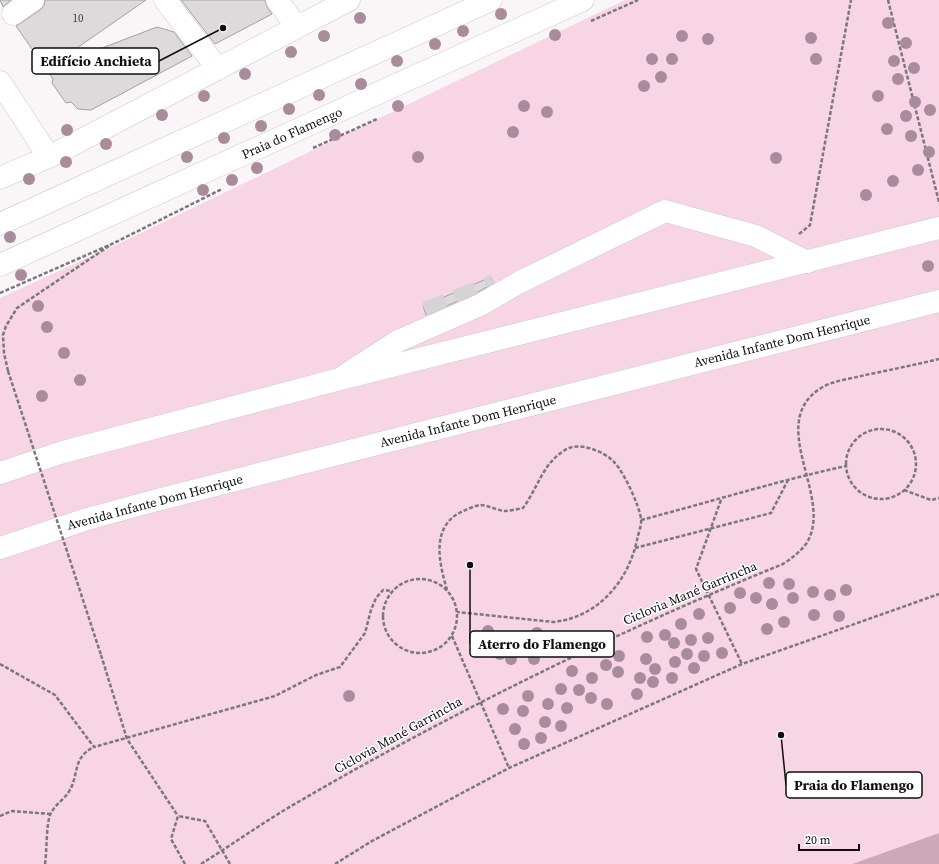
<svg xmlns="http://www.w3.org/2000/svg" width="939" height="864" font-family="'Source Serif 4',serif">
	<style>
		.green { fill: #f7d5e4 }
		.water { fill: #cca9b9 }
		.building { fill: #ded9db; stroke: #a4a0a2 }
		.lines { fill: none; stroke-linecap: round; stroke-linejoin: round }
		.minor-tunnel { stroke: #d7d2d4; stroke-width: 22; stroke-dasharray: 22 11; stroke-linecap: butt }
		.minor-casing { stroke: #ccc7c9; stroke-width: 23 }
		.major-casing { stroke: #ccc7c9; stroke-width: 23 }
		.highway-casing { stroke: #ccc7c9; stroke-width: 23 }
		.path { stroke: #7b787a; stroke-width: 2.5; stroke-dasharray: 4 2; stroke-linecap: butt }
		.minor { stroke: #fff; stroke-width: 22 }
		.major { stroke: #fff; stroke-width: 22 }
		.highway { stroke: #fff; stroke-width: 22 }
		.path-bridge { stroke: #7b787a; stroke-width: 2.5; stroke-dasharray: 4 2; stroke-linecap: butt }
		.tree { fill: #a98c9b }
		.labels { text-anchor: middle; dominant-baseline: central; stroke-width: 3; stroke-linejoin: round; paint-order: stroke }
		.number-label { font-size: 11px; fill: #434041 }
		.street-label { font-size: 13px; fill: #0f0d0e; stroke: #fff }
		.leader { fill: none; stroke: #0f0d0e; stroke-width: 1.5 }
		.callout-dot { fill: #0f0d0e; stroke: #fff; stroke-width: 1.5 }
		.callout { fill: #fff; stroke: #0f0d0e; stroke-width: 1.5 }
		.callout-label { font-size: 14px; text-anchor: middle; font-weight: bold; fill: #0f0d0e }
	</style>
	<rect width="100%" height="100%" fill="#faf5f7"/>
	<path class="green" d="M 625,0 L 939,0 L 939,833 L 852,864 L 0,864 L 0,298 L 116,245 Z"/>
	<path class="water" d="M 939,833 L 939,864 L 852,864 Z"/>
	<path class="building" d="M 0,0 L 11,0 L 3,7 Z
		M 45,0 L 146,0 L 61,59 L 63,63 L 157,27 L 174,32 L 192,56 L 91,110 L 78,109 L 71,102 L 66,103 L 52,83 L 53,79 L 16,26 L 40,10 L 44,6 Z
		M 181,0 L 265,0 L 267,7 L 272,14 L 215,44 Z
		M 491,277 L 494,283 L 474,294 L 426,315 L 423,306 Z"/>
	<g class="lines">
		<path class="minor-tunnel" d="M 426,313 L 495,285"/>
		<g class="minor-casing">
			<path id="minor" d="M 165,0 L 218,69
				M 277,0 L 297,27
				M 13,14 L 33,0
				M 0,82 L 49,157
				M 0,178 L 49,157 L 349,0
				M 344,376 L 398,341 L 480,305 L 520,282 L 665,211 L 756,236 L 807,262"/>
		</g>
		<g class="major-casing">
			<path id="major" d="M 0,224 L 491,0
				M 0,265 L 583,0"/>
		</g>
		<g class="highway-casing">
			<path id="highway" d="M 0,473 L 63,452 L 340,379 L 939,228
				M 0,548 L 84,520 L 153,501 L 939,301"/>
		</g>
		<path class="path" d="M 888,0 L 939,202
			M 591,21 L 638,0
			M 313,148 L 377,119
			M 799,234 L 810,225 L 851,0
			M 0,293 L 114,243 L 222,189
			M 8,371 L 4,353 L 3,335 L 6,326 L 17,308 L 109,246
			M846 464a35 35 0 1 1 70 0a35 35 0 1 1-70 0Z
			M 904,490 L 931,500 L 939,498
			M 721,500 L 696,569 L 742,664
			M 641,520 C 710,502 777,481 846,466
			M 635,548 L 771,513 L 788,480
			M383 616a37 37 0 1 1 74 0a37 37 0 1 1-74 0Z
			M 447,590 C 439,562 430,526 463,511 C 468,509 474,506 480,505 C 488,505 496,510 504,511 C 510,511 517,509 523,508 C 538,488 542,464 565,450 C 578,441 604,451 614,462 C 623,470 640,507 641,519 C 642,525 638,534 637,540 C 628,582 597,618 553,622 L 457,612
			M 452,636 L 509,768
			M 101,655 L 127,739 L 178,816
			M 0,664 L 55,695 L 94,747 L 275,696 L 316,675 L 340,667 L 365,633 L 371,610 L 376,598 L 383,590 L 393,591
			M 0,816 L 12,811 L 50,814
			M 45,864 C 47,851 46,826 50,815 C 53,807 63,800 68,793 C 80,776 71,758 94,747
			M 185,864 L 171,839 L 178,816 L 205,821 L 230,864
			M 201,864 C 233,844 265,821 298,802 C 455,711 616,632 783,564 C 792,558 800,552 806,544 C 836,499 764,424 821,388 C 834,380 851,379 865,375 C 890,370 914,365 939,359
			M 335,864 L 372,841 L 509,768 L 742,664 L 939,594"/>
		<use href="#minor" class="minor"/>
		<use href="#major" class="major"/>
		<use href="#highway" class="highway"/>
		<path class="path-bridge" d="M 8,371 L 101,655"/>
	</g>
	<g class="tree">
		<circle cx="501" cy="14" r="6"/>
		<circle cx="360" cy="18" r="6"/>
		<circle cx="888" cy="23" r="6"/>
		<circle cx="463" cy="31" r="6"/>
		<circle cx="555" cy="35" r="6"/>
		<circle cx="324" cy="36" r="6"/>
		<circle cx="682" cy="36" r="6"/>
		<circle cx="811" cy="38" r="6"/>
		<circle cx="708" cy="39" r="6"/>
		<circle cx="906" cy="43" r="6"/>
		<circle cx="435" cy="44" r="6"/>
		<circle cx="291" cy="52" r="6"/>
		<circle cx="652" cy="59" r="6"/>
		<circle cx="672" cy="59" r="6"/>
		<circle cx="816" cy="59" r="6"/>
		<circle cx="397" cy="61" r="6"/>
		<circle cx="894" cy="61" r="6"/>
		<circle cx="914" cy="68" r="6"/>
		<circle cx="245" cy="74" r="6"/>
		<circle cx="661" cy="77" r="6"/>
		<circle cx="898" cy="79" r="6"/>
		<circle cx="361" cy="84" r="6"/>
		<circle cx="644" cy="86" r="6"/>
		<circle cx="319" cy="95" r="6"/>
		<circle cx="204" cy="96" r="6"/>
		<circle cx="878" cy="96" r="6"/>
		<circle cx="915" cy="102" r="6"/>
		<circle cx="398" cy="106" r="6"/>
		<circle cx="524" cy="106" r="6"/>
		<circle cx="289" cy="109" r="6"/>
		<circle cx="930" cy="110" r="6"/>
		<circle cx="547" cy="112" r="6"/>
		<circle cx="162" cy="115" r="6"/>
		<circle cx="906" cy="116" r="6"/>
		<circle cx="261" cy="126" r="6"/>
		<circle cx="887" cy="129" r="6"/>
		<circle cx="67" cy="130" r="6"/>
		<circle cx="513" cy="132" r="6"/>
		<circle cx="335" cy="135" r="6"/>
		<circle cx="911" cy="136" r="6"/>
		<circle cx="224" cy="138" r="6"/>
		<circle cx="106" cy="144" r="6"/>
		<circle cx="929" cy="152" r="6"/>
		<circle cx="187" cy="157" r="6"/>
		<circle cx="418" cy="157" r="6"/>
		<circle cx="776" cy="158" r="6"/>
		<circle cx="66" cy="162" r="6"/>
		<circle cx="257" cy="168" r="6"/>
		<circle cx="918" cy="170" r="6"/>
		<circle cx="29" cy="179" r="6"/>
		<circle cx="232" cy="180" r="6"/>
		<circle cx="893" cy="181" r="6"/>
		<circle cx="203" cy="190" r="6"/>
		<circle cx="866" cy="195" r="6"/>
		<circle cx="10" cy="237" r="6"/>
		<circle cx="928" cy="266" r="6"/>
		<circle cx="21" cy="275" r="6"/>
		<circle cx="38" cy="306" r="6"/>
		<circle cx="47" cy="327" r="6"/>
		<circle cx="64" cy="353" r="6"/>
		<circle cx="80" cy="380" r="6"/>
		<circle cx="42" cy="396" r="6"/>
		<circle cx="769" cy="583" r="6"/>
		<circle cx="789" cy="584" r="6"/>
		<circle cx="846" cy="590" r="6"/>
		<circle cx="813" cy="592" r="6"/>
		<circle cx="740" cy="593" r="6"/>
		<circle cx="830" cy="595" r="6"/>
		<circle cx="756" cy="598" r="6"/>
		<circle cx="793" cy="598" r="6"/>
		<circle cx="772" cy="604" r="6"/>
		<circle cx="730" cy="608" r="6"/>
		<circle cx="699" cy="614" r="6"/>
		<circle cx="814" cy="615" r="6"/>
		<circle cx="839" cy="616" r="6"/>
		<circle cx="784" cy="622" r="6"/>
		<circle cx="681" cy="624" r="6"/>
		<circle cx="767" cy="629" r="6"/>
		<circle cx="488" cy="631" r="6"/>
		<circle cx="537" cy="633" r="6"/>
		<circle cx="665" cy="635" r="6"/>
		<circle cx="647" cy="637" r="6"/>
		<circle cx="708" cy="638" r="6"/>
		<circle cx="691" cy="640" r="6"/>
		<circle cx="674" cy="643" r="6"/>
		<circle cx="722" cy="653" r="6"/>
		<circle cx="500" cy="654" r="6"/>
		<circle cx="687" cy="654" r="6"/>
		<circle cx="619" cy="656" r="6"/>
		<circle cx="704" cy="656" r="6"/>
		<circle cx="511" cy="659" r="6"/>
		<circle cx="534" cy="659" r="6"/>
		<circle cx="646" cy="659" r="6"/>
		<circle cx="675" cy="662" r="6"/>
		<circle cx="606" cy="665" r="6"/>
		<circle cx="694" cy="668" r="6"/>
		<circle cx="655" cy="669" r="6"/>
		<circle cx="572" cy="671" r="6"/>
		<circle cx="618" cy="672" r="6"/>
		<circle cx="592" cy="678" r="6"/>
		<circle cx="640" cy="678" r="6"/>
		<circle cx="672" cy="678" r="6"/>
		<circle cx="653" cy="682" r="6"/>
		<circle cx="561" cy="689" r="6"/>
		<circle cx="579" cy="690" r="6"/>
		<circle cx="637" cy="694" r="6"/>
		<circle cx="349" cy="696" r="6"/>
		<circle cx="528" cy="696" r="6"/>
		<circle cx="591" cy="698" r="6"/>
		<circle cx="548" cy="704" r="6"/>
		<circle cx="607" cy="704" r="6"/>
		<circle cx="567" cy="708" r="6"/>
		<circle cx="503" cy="709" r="6"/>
		<circle cx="523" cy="711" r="6"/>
		<circle cx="545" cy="722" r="6"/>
		<circle cx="561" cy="726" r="6"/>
		<circle cx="515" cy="729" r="6"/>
		<circle cx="541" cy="738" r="6"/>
		<circle cx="524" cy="744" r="6"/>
	</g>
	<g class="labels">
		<g class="number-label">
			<text x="78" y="18">10</text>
		</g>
		<g class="street-label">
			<text transform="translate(292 133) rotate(-24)">Praia do Flamengo</text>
			<text transform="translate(782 341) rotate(-14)">Avenida Infante Dom Henrique</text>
			<text transform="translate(468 421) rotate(-14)">Avenida Infante Dom Henrique</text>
			<text transform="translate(155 502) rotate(-15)">Avenida Infante Dom Henrique</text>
			<text transform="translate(690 593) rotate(-23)">Ciclovia Mané Garrincha</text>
			<text transform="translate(398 735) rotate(-29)">Ciclovia Mané Garrincha</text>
		</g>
	</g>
	<path class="leader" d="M223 28L159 61M470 565L470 644M781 735L786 785"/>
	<g class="callout-dot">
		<circle cx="223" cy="28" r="4"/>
		<circle cx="470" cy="565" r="4"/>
		<circle cx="781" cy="735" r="4"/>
	</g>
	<g class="callout">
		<rect x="32" y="48" width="127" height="26" rx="4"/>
		<rect x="470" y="631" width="144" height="26" rx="4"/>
		<rect x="786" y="772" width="136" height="26" rx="4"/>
	</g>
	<g class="callout-label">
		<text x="96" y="66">Edifício Anchieta</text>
		<text x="542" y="649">Aterro do Flamengo</text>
		<text x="854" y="790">Praia do Flamengo</text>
	</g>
	<path d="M799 844v6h60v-6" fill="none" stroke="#0f0d0e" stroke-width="2"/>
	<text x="805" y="844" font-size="12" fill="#0f0d0e" stroke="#ffffff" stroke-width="3" paint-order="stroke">20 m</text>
</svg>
